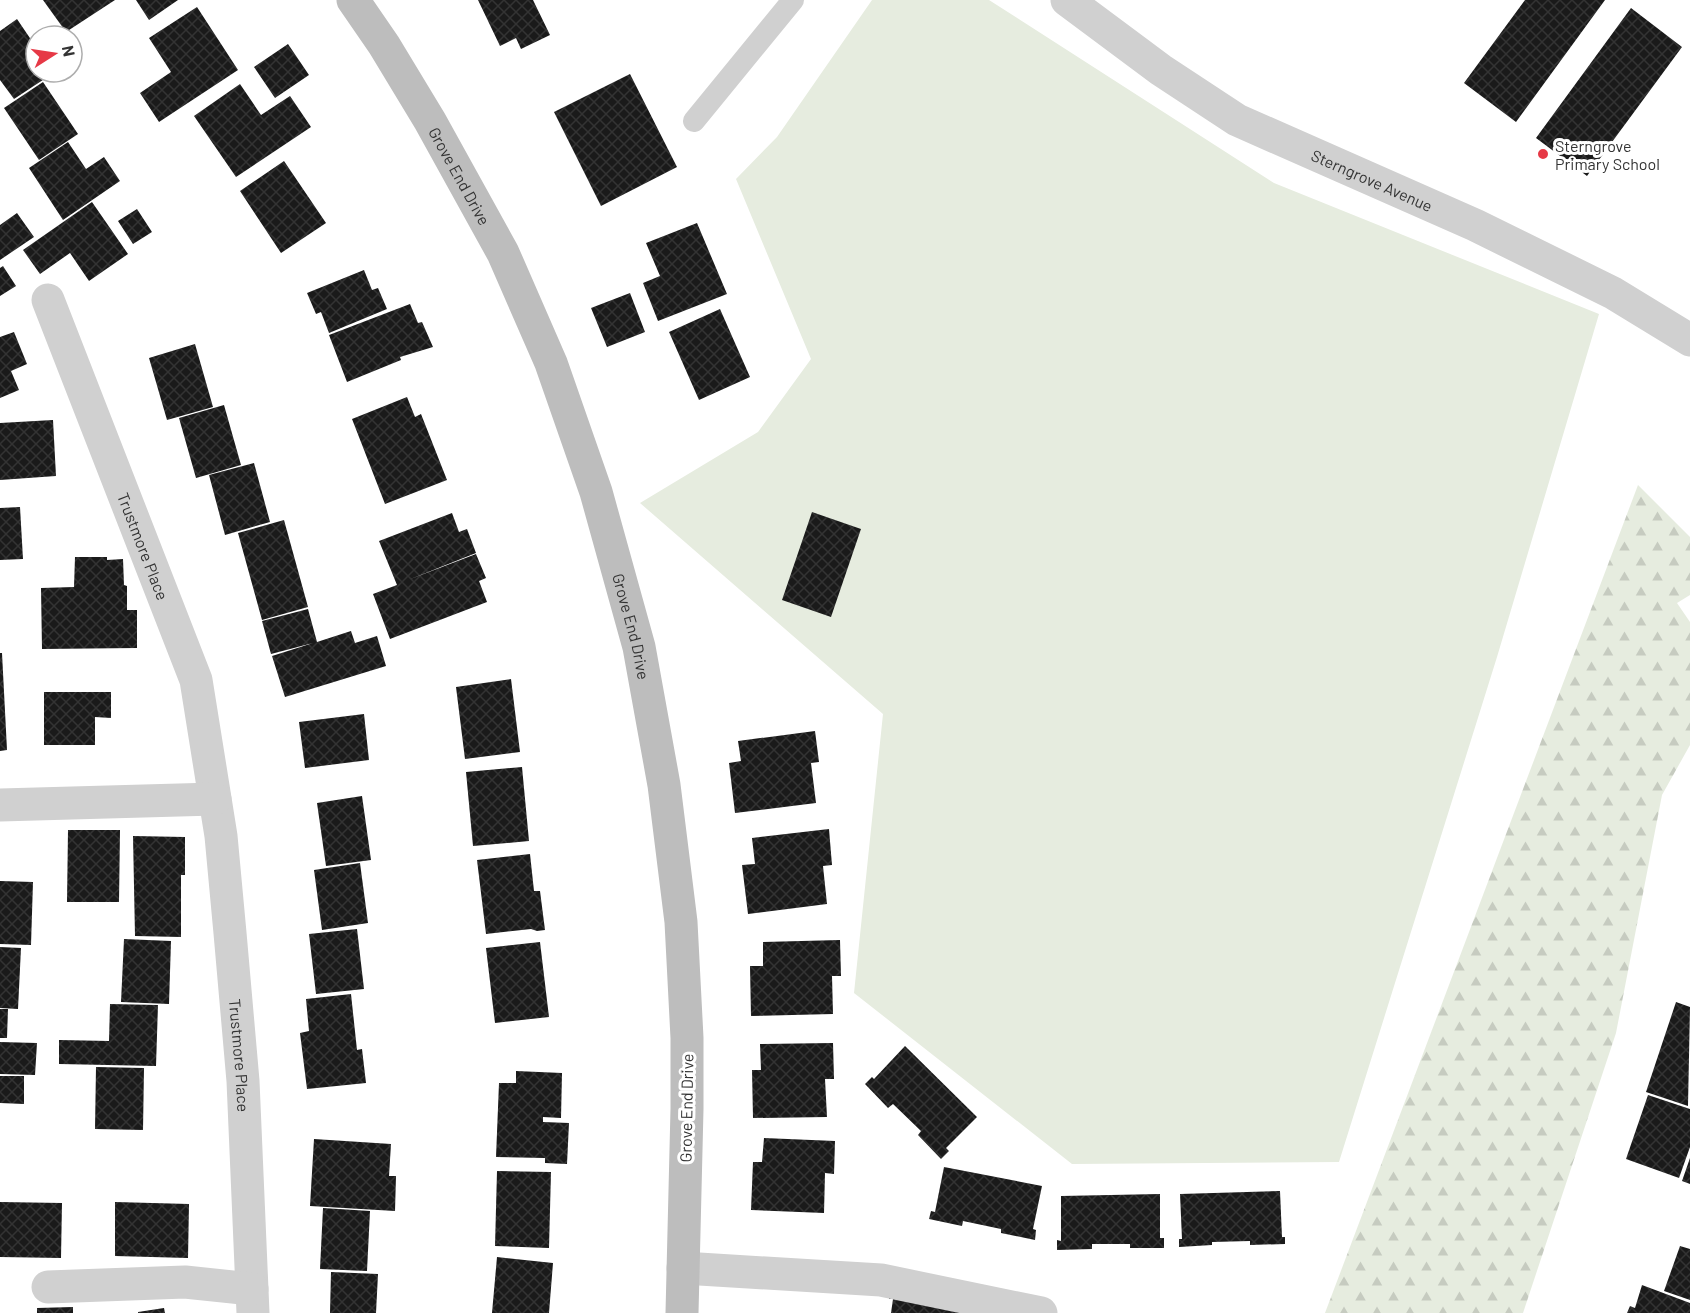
<svg xmlns="http://www.w3.org/2000/svg" width="1690" height="1313" font-family="Barlow,sans-serif">
	<style>
		.forest { fill: url(#forest-firs) }
		.park { fill: #e6ecdf }
		.building { fill: url(#building-cross-hatch) }
		.lines { fill: none; stroke-linecap: round; stroke-linejoin: round }
		.lane { stroke: #d0d0d0; stroke-width: 22 }
		.street { stroke: #d0d0d0; stroke-width: 33 }
		.secondary { stroke: #bdbdbd; stroke-width: 33 }
		.poi-dot { fill: #e63946; stroke: #fff; stroke-width: 2 }
		.labels { text-anchor: middle; dominant-baseline: central; stroke-width: 6; stroke-linejoin: round; paint-order: stroke }
		.poi-label { font-size: 16px; fill: #333; stroke: #fff; text-anchor: start }
		.street-label { font-size: 16px; fill: #333; stroke: #fff }
	</style>
	<defs>
		<pattern id="forest-firs" width="22" height="20" patternUnits="userSpaceOnUse" patternTransform="scale(1.5)"><rect width="22" height="20" fill="#e6ecdf"/><path d="M5 1l3.5 6h-7zM16 11l3.5 6h-7z" fill="#c6cbc0"/></pattern>
		<pattern id="building-cross-hatch" width="8" height="8" patternUnits="userSpaceOnUse" patternTransform="scale(1.5)"><rect width="8" height="8" fill="#1a1a1a"/><path d="M0 0l8 8M0 8l8-8" fill="none" stroke="#333"/></pattern>
	</defs>
	<rect width="100%" height="100%" fill="#fff"/>
	<path class="forest" d="M 1638,485 L 1690,537 L 1690,595 L 1677,603 L 1690,622 L 1690,745 L 1662,795 L 1616,1033 L 1523,1313 L 1325,1313 Z"/>
	<path class="park" d="M 872,0 L 989,0 L 1274,183 L 1599,314 L 1497,657 L 1339,1162 L 1072,1164 L 854,993 L 883,714 L 640,503 L 758,432 L 811,359 L 736,179 L 777,137 Z"/>
	<path class="building" d="M 43,0 L 115,0 L 66,32 Z
		M 136,0 L 178,0 L 149,20 Z
		M 478,0 L 533,0 L 550,35 L 521,49 L 516,38 L 500,46 Z
		M 1525,0 L 1605,0 L 1516,122 L 1464,83 Z
		M 197,7 L 238,70 L 159,122 L 140,93 L 171,72 L 149,38 Z
		M 1631,8 L 1682,47 L 1587,176 L 1536,138 Z
		M 17,19 L 36,47 L 36,72 L 55,72 L 14,99 L 0,80 L 0,31 Z
		M 288,44 L 309,75 L 275,98 L 254,67 Z
		M 630,74 L 677,167 L 601,206 L 554,112 Z
		M 43,82 L 78,134 L 39,160 L 4,108 Z
		M 240,84 L 261,115 L 290,96 L 311,127 L 236,177 L 194,116 Z
		M 68,142 L 86,169 L 104,157 L 120,181 L 63,220 L 29,168 Z
		M 284,161 L 326,223 L 281,253 L 240,191 Z
		M 92,202 L 128,254 L 89,281 L 70,253 L 40,274 L 23,250 Z
		M 137,209 L 152,232 L 133,244 L 118,221 Z
		M 17,213 L 34,237 L 0,260 L 0,225 Z
		M 697,223 L 727,294 L 658,321 L 643,283 L 660,276 L 646,243 Z
		M 3,266 L 16,286 L 0,296 L 0,268 Z
		M 364,270 L 372,290 L 378,288 L 387,309 L 329,333 L 321,312 L 316,314 L 307,293 Z
		M 630,293 L 645,332 L 607,347 L 591,308 Z
		M 410,304 L 418,323 L 422,322 L 433,347 L 400,357 L 401,360 L 347,382 L 329,335 Z
		M 720,309 L 750,377 L 699,400 L 669,332 Z
		M 14,332 L 27,364 L 11,371 L 19,390 L 0,398 L 0,337 Z
		M 195,344 L 213,407 L 167,420 L 149,358 Z
		M 407,397 L 415,417 L 421,414 L 447,480 L 385,504 L 352,419 Z
		M 224,405 L 241,465 L 196,478 L 179,418 Z
		M 53,420 L 56,476 L 0,480 L 0,423 Z
		M 254,463 L 270,522 L 225,535 L 209,475 Z
		M 20,507 L 23,559 L 0,560 L 0,508 Z
		M 812,512 L 861,529 L 831,617 L 782,600 Z
		M 452,513 L 459,532 L 467,529 L 476,553 L 408,580 L 476,554 L 486,578 L 479,581 L 487,602 L 390,639 L 373,594 L 397,585 L 379,541 Z
		M 284,520 L 308,607 L 262,620 L 238,533 Z
		M 75,557 L 107,557 L 107,560 L 123,559 L 124,585 L 127,586 L 127,610 L 137,610 L 137,648 L 42,649 L 41,588 L 74,587 Z
		M 308,609 L 317,642 L 351,631 L 355,643 L 377,636 L 386,666 L 285,697 L 272,656 L 313,643 L 271,654 L 262,621 Z
		M 0,653 L 2,653 L 7,750 L 0,751 Z
		M 511,679 L 520,752 L 465,759 L 456,687 Z
		M 44,692 L 111,692 L 111,718 L 95,717 L 95,745 L 44,745 Z
		M 364,714 L 369,760 L 305,768 L 299,722 Z
		M 815,731 L 819,762 L 811,763 L 816,803 L 735,813 L 729,763 L 741,761 L 738,741 Z
		M 522,767 L 529,841 L 473,846 L 466,772 Z
		M 362,796 L 371,860 L 326,866 L 317,803 Z
		M 829,829 L 832,865 L 823,866 L 827,904 L 748,914 L 742,865 L 755,864 L 752,838 Z
		M 68,830 L 120,830 L 119,902 L 67,902 Z
		M 133,836 L 185,837 L 185,875 L 181,875 L 181,937 L 135,936 Z
		M 530,854 L 534,891 L 540,891 L 545,930 L 537,931 L 531,929 L 486,934 L 477,860 Z
		M 360,863 L 368,923 L 322,930 L 314,870 Z
		M 0,881 L 33,882 L 31,945 L 0,944 Z
		M 357,929 L 364,989 L 316,994 L 309,934 Z
		M 124,939 L 171,941 L 169,1004 L 121,1002 Z
		M 840,940 L 841,976 L 832,976 L 833,1014 L 751,1016 L 750,966 L 763,966 L 763,942 Z
		M 540,942 L 549,1017 L 495,1023 L 486,948 Z
		M 0,947 L 21,948 L 18,1009 L 0,1008 Z
		M 351,994 L 357,1050 L 362,1049 L 366,1083 L 307,1089 L 300,1033 L 309,1031 L 306,999 Z
		M 1676,1002 L 1690,1007 L 1688,1106 L 1646,1092 Z
		M 110,1004 L 158,1005 L 156,1066 L 59,1064 L 59,1040 L 109,1041 Z
		M 0,1009 L 8,1009 L 7,1038 L 0,1038 Z
		M 0,1042 L 37,1043 L 35,1075 L 0,1074 Z
		M 833,1043 L 834,1079 L 825,1079 L 827,1117 L 753,1118 L 752,1070 L 761,1070 L 760,1044 Z
		M 905,1046 L 977,1117 L 946,1148 L 949,1151 L 941,1159 L 918,1135 L 921,1131 L 893,1104 L 888,1108 L 865,1084 L 872,1077 L 874,1079 Z
		M 96,1067 L 144,1068 L 143,1130 L 95,1129 Z
		M 516,1071 L 562,1073 L 561,1118 L 543,1117 L 543,1122 L 569,1123 L 567,1164 L 545,1163 L 545,1158 L 496,1157 L 499,1083 L 516,1083 Z
		M 0,1076 L 24,1076 L 24,1104 L 0,1103 Z
		M 1648,1095 L 1690,1109 L 1690,1147 L 1679,1178 L 1626,1159 Z
		M 764,1138 L 835,1141 L 834,1174 L 825,1173 L 824,1213 L 751,1210 L 753,1162 L 762,1162 Z
		M 314,1139 L 391,1144 L 389,1176 L 396,1176 L 395,1211 L 310,1206 Z
		M 1690,1158 L 1690,1184 L 1682,1181 Z
		M 944,1167 L 1042,1186 L 1033,1229 L 1036,1230 L 1035,1240 L 1001,1233 L 1001,1229 L 963,1221 L 962,1226 L 929,1219 L 931,1211 L 935,1212 Z
		M 497,1171 L 551,1172 L 549,1248 L 495,1246 Z
		M 1280,1191 L 1282,1237 L 1285,1237 L 1285,1244 L 1250,1245 L 1250,1241 L 1212,1242 L 1212,1245 L 1179,1247 L 1179,1239 L 1182,1239 L 1180,1194 Z
		M 1160,1194 L 1160,1238 L 1164,1238 L 1164,1248 L 1130,1248 L 1130,1244 L 1092,1244 L 1092,1249 L 1057,1250 L 1057,1240 L 1061,1241 L 1061,1196 Z
		M 0,1202 L 62,1203 L 61,1258 L 0,1257 Z
		M 115,1202 L 189,1204 L 188,1258 L 115,1256 Z
		M 323,1208 L 370,1211 L 367,1271 L 320,1269 Z
		M 1680,1246 L 1690,1249 L 1690,1300 L 1664,1291 Z
		M 497,1257 L 553,1263 L 549,1313 L 492,1313 Z
		M 331,1272 L 378,1274 L 376,1313 L 330,1313 Z
		M 1642,1285 L 1690,1303 L 1690,1313 L 1627,1313 L 1630,1306 L 1635,1308 Z
		M 890,1293 L 994,1313 L 891,1313 L 893,1299 L 889,1299 Z
		M 73,1307 L 73,1313 L 37,1313 L 37,1308 Z
		M 164,1308 L 165,1313 L 138,1313 L 138,1312 Z"/>
	<g class="lines">
		<path class="lane" d="M 694,121 L 793,0"/>
		<g class="street">
			<path id="s1" d="M 1067,0 L 1161,70 L 1237,120 L 1475,225 L 1613,293 L 1690,340"/>
			<path id="s2" d="M 48,300 L 196,680 L 221,836 L 230,933 L 243,1081 L 253,1313"/>
			<path d="M 0,805 L 215,799"/>
			<path d="M 683,1268 L 881,1280 L 1041,1313"/>
			<path d="M 48,1287 L 185,1282 L 252,1289"/>
		</g>
		<path class="secondary" id="s3" d="M 353,0 L 384,45 L 430,121 L 503,253 L 551,363 L 596,492 L 639,647 L 664,785 L 681,922 L 687,1038 L 687,1109 L 682,1313"/>
	</g>
	<circle class="poi-dot" cx="1543" cy="154" r="6"/>
	<g class="labels">
		<g class="poi-label">
			<text x="1555" y="145">Sterngrove<tspan x="1555" dy="18">Primary School</tspan></text>
		</g>
		<g class="street-label">
			<text stroke="none"><textPath href="#s3" startOffset="206">Grove End Drive</textPath></text>
			<text stroke="none"><textPath href="#s1" startOffset="356">Sterngrove Avenue</textPath></text>
			<text stroke="none"><textPath href="#s2" startOffset="264">Trustmore Place</textPath></text>
			<text stroke="none"><textPath href="#s3" startOffset="690">Grove End Drive</textPath></text>
			<text stroke="none"><textPath href="#s2" startOffset="786">Trustmore Place</textPath></text>
			<text transform="translate(686 1108) rotate(-89)">Grove End Drive</text>
		</g>
	</g>
	<g transform="translate(54 54) rotate(78)"><circle r="28" fill="#ffffff" stroke="#adadad" stroke-width="1.5"/>
	<path d="M0-4.5L10 22L0 15L-10 22Z" fill="#e63946"/>
	<text y="-9" font-size="16" font-weight="bold" text-anchor="middle" fill="#333333">N</text>
	</g>
</svg>
